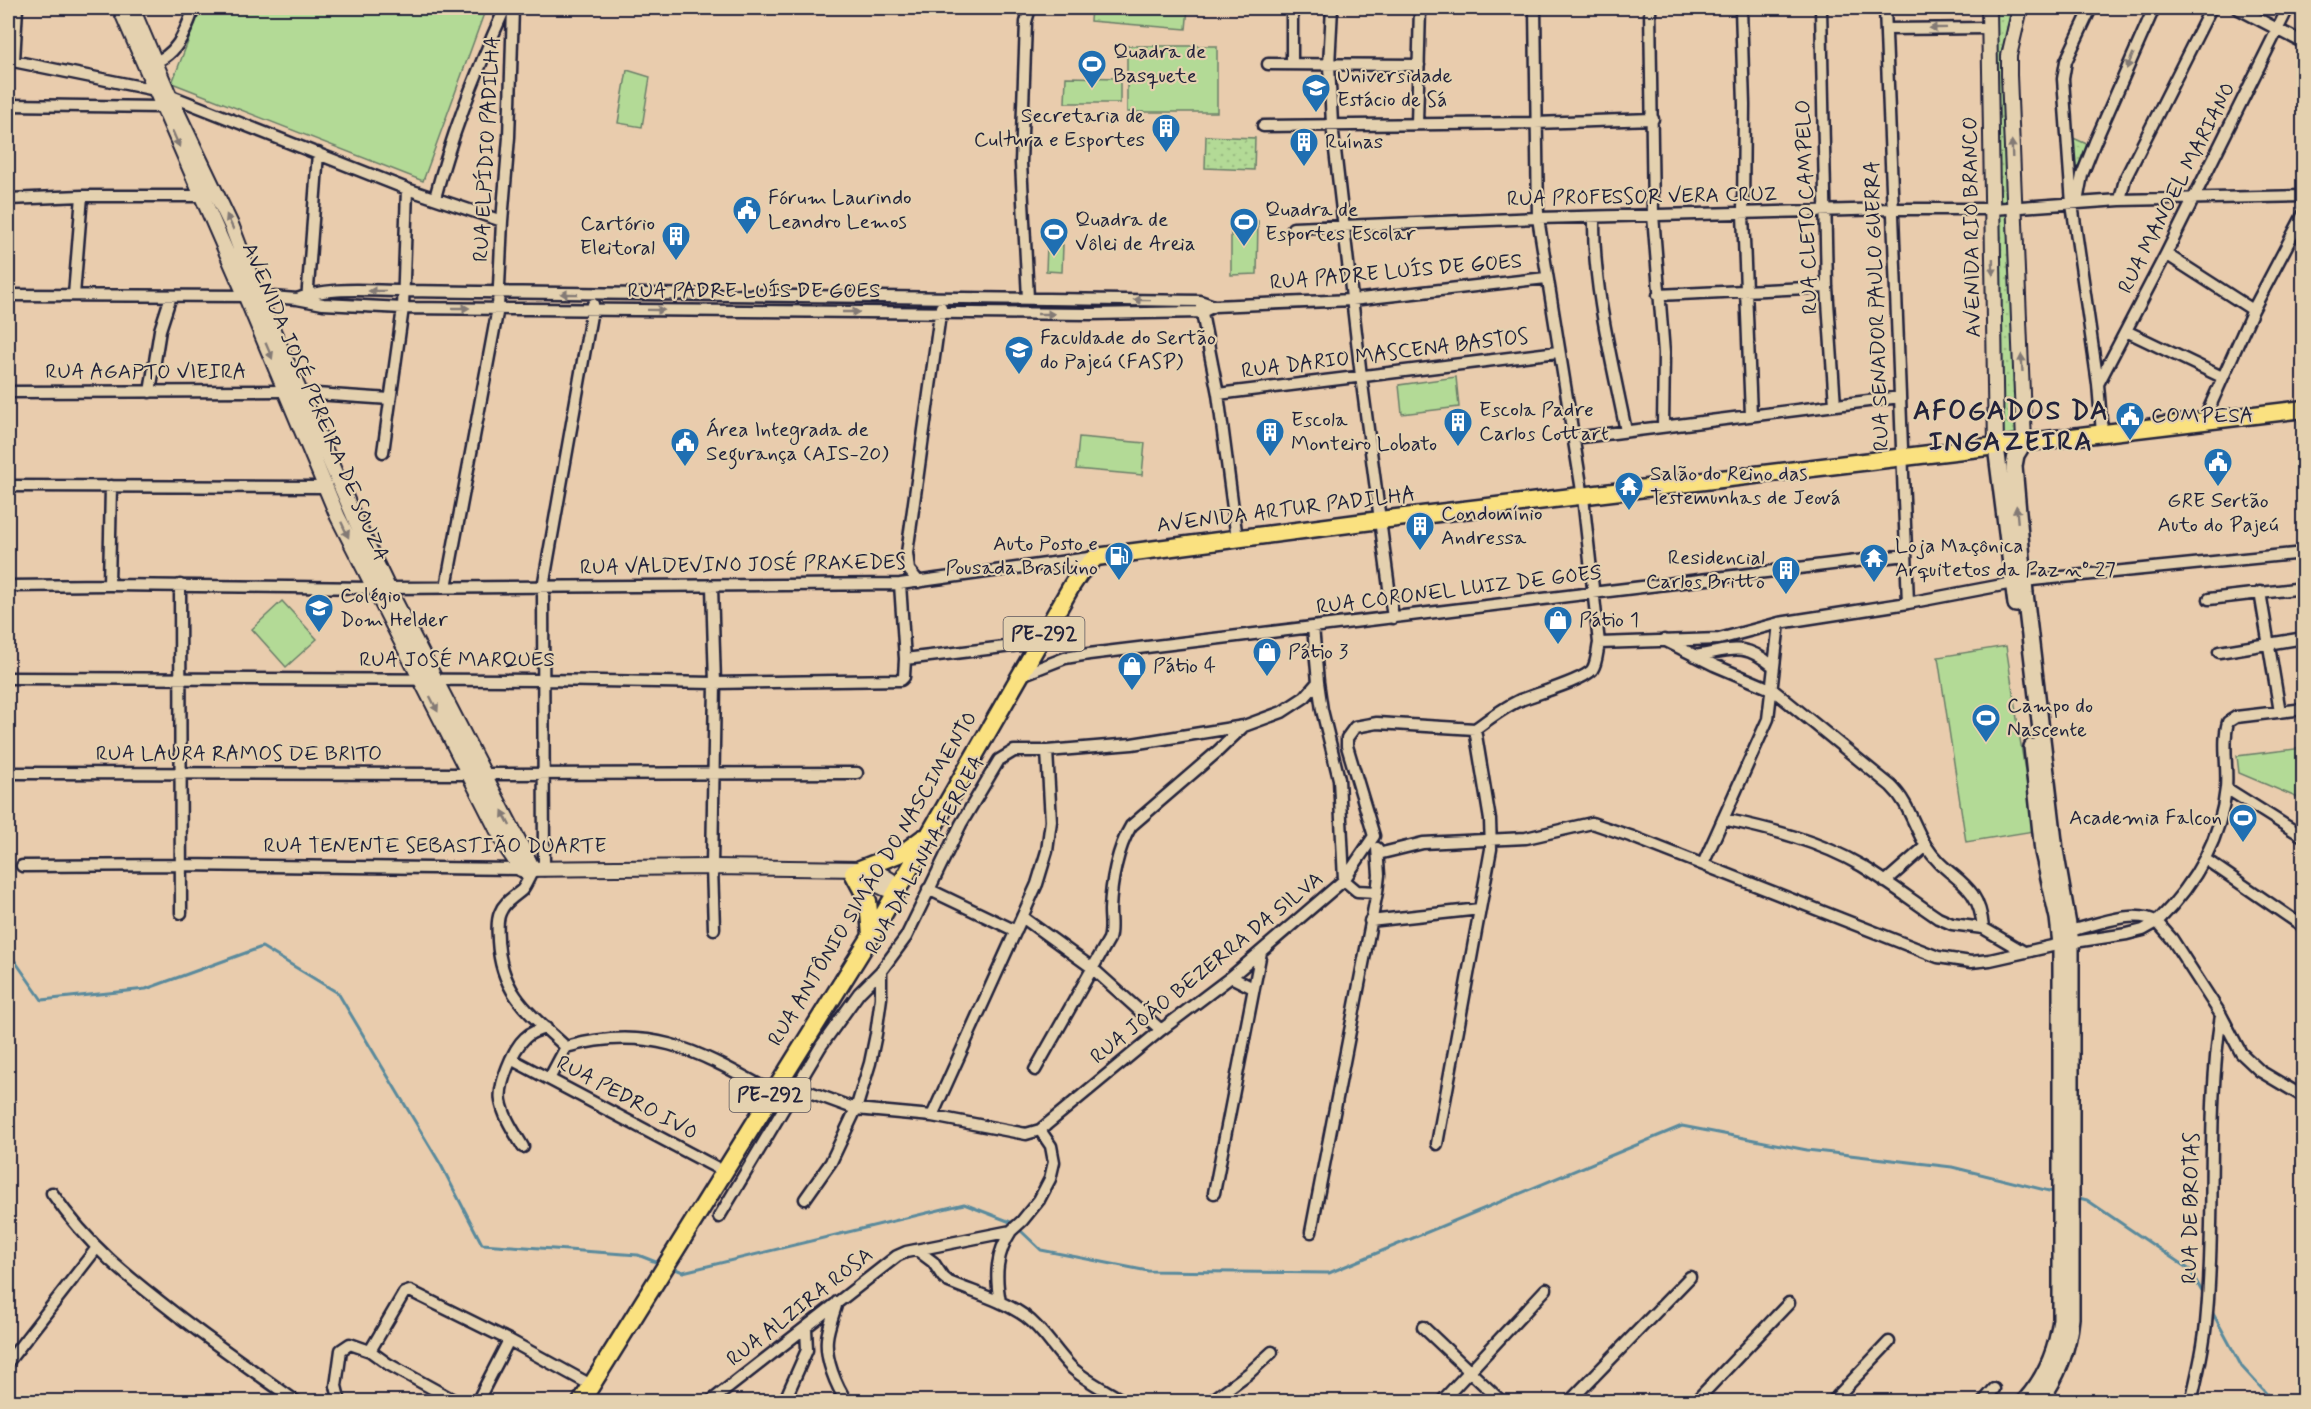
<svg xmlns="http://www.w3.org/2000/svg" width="2311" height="1409" font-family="Mynerve,sans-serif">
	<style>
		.park { fill: url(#park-dots); stroke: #6a7e68; stroke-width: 1.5 }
		.pitch { fill: #b3da96; stroke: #6a7e68; stroke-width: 1.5 }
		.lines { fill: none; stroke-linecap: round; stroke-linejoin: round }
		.stream { stroke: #5a8a9c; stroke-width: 3 }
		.minor-casing { stroke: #22223b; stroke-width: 15 }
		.tertiary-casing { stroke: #22223b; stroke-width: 18 }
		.secondary-casing { stroke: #22223b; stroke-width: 20 }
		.primary-casing { stroke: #22223b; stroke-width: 21 }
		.minor { stroke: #e4d1af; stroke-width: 10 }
		.tertiary { stroke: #e4d1af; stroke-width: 14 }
		.secondary { stroke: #e4d1af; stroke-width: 15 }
		.primary { stroke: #fae180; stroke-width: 16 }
		.oneway { fill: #837a75 }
		.labels { text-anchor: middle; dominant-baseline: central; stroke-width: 4.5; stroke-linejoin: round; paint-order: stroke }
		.shield { fill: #e4d1af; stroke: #5c565e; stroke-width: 1.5 }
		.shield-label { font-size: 20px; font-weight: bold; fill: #22223b }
		.poi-label { font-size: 21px; fill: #22223b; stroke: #e4d1af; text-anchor: start }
		.street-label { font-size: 21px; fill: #22223b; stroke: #e4d1af }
		.district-label { font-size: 27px; font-weight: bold; letter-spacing: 1.5px; fill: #22223b; stroke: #e4d1af }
	</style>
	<defs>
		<pattern id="park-dots" width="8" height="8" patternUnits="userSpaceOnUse" patternTransform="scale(1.5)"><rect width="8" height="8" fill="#b3da96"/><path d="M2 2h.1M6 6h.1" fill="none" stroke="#9abb82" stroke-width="1.8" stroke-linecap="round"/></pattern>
	</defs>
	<rect width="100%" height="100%" fill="#e9ccad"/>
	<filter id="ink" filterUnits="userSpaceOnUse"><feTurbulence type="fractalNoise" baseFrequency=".0167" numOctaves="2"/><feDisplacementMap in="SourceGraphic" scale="12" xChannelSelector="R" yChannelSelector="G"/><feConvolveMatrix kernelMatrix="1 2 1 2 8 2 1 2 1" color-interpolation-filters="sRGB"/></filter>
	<g filter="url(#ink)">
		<path class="park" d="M 1993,8 L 2012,8 L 2003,65 L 2020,436 L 2002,438 L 2001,266 Z
			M 1206,136 L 1255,138 L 1254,170 L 1205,168 Z
			M 2071,137 L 2089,145 L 2075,180 Z"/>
		<path class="pitch" d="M 201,8 L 486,8 L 423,181 L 172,83 Z
			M 1091,8 L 1188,8 L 1186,29 L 1090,21 Z
			M 1127,46 L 1217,46 L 1217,112 L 1127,112 Z
			M 627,70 L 650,77 L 642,127 L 618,123 Z
			M 1066,77 L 1120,78 L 1120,103 L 1065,103 Z
			M 1231,221 L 1258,221 L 1257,274 L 1231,275 Z
			M 1047,245 L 1063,245 L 1062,272 L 1046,271 Z
			M 1456,377 L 1459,407 L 1402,414 L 1399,385 Z
			M 1079,437 L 1145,443 L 1142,475 L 1076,469 Z
			M 282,601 L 317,639 L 286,667 L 252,629 Z
			M 2006,646 L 2034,831 L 1966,842 L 1938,657 Z
			M 2303,748 L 2303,800 L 2239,773 L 2237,756 Z"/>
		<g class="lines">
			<path class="stream" d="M 8,951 L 42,1000 L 146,989 L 262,947 L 338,993 L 441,1165 L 482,1244 L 638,1255 L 661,1264
				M 2075,1197 L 2087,1200 L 2190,1270 L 2205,1297
				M 1021,1231 L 1041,1250 L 1148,1271 L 1329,1273 L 1682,1126 L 1807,1150 L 1952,1167 L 2057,1193
				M 673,1268 L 683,1272 L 964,1204 L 1013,1223
				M 2210,1308 L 2242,1367 L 2274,1402"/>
			<g class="minor-casing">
				<path id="minor" d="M 1332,8 L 1329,65 L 1332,124 L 1361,376 L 1393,618
					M 1650,8 L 1653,215 L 1664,353 L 1663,426
					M 1741,8 L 1744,105 L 1743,214 L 1751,415
					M 1821,8 L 1827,287 L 1835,405
					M 1885,8 L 1908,603
					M 2091,8 L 2066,61 L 2063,79 L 2072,204 L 2098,384 L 2102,433
					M 2237,8 L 2304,43
					M 1886,29 L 1990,28
					M 8,60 L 156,90 L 407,189 L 502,221
					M 14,61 L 17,8
					M 150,63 C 177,58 186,30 194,8
					M 1268,64 L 1419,65
					M 1292,64 L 1292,8
					M 8,105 L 162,107
					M 1417,124 L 1420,8
					M 1263,126 L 1535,123 L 1653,119
					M 435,198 C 452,132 477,70 505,8
					M 8,199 L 82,196 L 203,196
					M 2120,200 L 2125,179 L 2211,8
					M 2077,202 L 2082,175 L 2095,142 L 2154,8
					M 1594,217 C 1593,289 1612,361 1626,431
					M 1293,228 L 1538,218 L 1892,209 L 1993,209 L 2120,200 L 2304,196
					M 2166,254 L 2253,310
					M 8,295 L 258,296 L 297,299 L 323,304 L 403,308 L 1091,314 L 1202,312 L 1214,306
					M 74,295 L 82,196
					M 1658,295 L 1827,287
					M 1028,298 L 1021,163 L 1026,22 L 1030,8
					M 297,299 C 328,286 369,291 403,291 L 1200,301 L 1214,306 L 1352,300 L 1546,278
					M 307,301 L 318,153
					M 1201,308 L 1218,394 L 1237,539
					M 2126,331 L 2222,377
					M 2098,384 L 2166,254 L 2288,8
					M 8,392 L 285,391
					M 150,392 L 160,330 L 171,296
					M 301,393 L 390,399
					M 1218,394 L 1558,352
					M 2203,422 L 2253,310 L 2304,213
					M 1574,438 L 1900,397
					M 383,452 L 403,308 L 407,189
					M 8,486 L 326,487
					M 2023,581 L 2304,553
					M 919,582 L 909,570 L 907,553 L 941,307
					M 109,585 L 111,486
					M 180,585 L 181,913
					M 8,586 L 109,585 L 373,588
					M 446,587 L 498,308 L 502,221 L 509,137 L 513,8
					M 712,587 L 715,683 L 712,867 L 714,929
					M 388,588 L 900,584 L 1096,557
					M 2260,592 L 2280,712
					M 2209,599 L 2304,588
					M 1664,640 L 1714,665 L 1773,690 L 1891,786 C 1909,803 1913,825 1926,846 C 1948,881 1979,879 1983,928
					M 1599,643 L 1719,639 L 1779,623 L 1908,603 L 2013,583
					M 2219,652 L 2304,638
					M 1695,656 C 1731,650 1743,641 1773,666
					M 905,659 L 1038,643
					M 1019,676 L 1065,658 L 1089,654 L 1906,555
					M 8,678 L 543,680 L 715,683 L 901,680 L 904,677 L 905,659 L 900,584
					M 1318,682 L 1322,710 L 1339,779 L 1344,880 L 1357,891 L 1377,892
					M 8,773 L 470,774
					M 484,774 L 857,773
					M 2226,788 L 2304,837
					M 1723,819 C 1771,829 1819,841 1862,866 C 1888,882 1913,901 1938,918 L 1952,924 L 1983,928 L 2024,952
					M 1378,854 L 1423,843 L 1526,838 L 1592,823 L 1630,836 L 1938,957 L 1971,962 L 1990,960 L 2061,944 L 2127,934 L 2143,930 L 2157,922 L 2172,939 L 2221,1015 L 2241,1053 L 2260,1071 L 2304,1097
					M 2205,859 L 2304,927
					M 1703,864 L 1768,719 L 1779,623
					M 22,866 L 181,865 L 521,869 L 529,878
					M 544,870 L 543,587 L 593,304
					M 531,874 C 528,879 526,885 522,890 C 514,897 504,902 500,913 C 496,922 498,932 498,941 C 501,994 529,1013 566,1047 C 652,1023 699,1052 772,1092
					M 1885,882 L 1926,846
					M 928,889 L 1016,931
					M 1022,917 L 1091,967 L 1161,1030
					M 1370,921 L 1480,909
					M 2070,931 C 2095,925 2135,908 2157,922 C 2194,885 2221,840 2226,788 C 2228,767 2222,743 2228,722 L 2236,717 L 2304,709
					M 1231,977 L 1253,988
					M 511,1059 L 723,1171
					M 1035,1070 L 1109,939 C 1112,929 1110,920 1110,910 C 1111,883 1117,849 1131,826 L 1218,751 L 1244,726
					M 549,1079 L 566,1047
					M 780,1079 L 796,1087 L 856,1109 L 932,1116 L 1026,1134 L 1040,1130 L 1161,1030 L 1231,977 L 1344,880 L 1374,836 L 1347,746 L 1347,738 L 1355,727 L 1377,723 L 1475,729 C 1489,719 1503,708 1518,701 C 1535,694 1582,681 1592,670 C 1597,663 1597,652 1599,643 L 1583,497 L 1538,218 L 1535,8
					M 932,1116 L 1037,884 L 1047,851 L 1051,821 L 1047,751
					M 1437,1144 L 1491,849 L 1490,820 L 1475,729
					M 523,1147 C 515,1133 504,1118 501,1101 C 498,1085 513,1049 525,1038 C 531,1032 538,1030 546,1028
					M 52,1193 C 91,1249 128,1277 181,1318 C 219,1347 258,1374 297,1402
					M 1214,1193 L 1261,952
					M 805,1199 L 831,1162 L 856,1109 L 870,1063 L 876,1034 L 881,998 L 881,971 L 906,937 L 961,824 L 999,760 L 1014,751 L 1047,751 L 1132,744 L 1244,726 L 1282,712 L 1305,697 L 1318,682 L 1313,627
					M 719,1217 L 821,1046 L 859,993 L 881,971
					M 1311,1232 L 1377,892 L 1379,875 L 1377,848
					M 917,1250 L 933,1262 L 943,1277 L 949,1282 C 975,1293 1002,1300 1025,1316 C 1044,1330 1054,1350 1071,1367 C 1087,1382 1106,1390 1125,1402
					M 837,1302 C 834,1314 828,1327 827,1339 C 825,1359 836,1386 847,1402
					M 1000,1302 C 995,1275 996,1254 1011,1231
					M 1423,1327 L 1502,1402
					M 370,1351 L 404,1293 L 410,1291 L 509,1340 L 591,1385
					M 8,1362 L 96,1249
					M 340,1402 L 336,1386 L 341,1350 L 350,1344 L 370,1351 L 388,1364 L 457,1402
					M 477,1402 L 509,1340
					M 710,1402 L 897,1256 L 906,1252 L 1011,1231 L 1022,1221 L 1039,1200 L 1050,1179 L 1054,1162 L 1051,1146 L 1040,1130
					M 784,1402 L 807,1350 L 806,1328
					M 1210,1402 L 1249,1373 L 1272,1352
					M 1441,1402 L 1546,1289
					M 1569,1402 L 1690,1277
					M 1695,1402 L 1789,1303
					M 1832,1402 L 1889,1342
					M 1983,1402 L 1994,1389
					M 2191,1402 C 2198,1372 2205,1342 2207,1312 C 2216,1213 2206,1113 2221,1015"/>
			</g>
			<g class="tertiary-casing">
				<path id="tertiary" d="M 120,8 L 246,297 L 338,517 L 506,847 L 521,869 L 712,867 L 860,869 C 876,870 888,877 899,887
					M 132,8 L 169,95 L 232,227 L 258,296 L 356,521 L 388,588 L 533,869
					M 1989,8 L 1996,446
					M 2020,8 L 2009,56 L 2009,75 L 2024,442
					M 851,872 L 886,889 L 899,887"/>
			</g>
			<g class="secondary-casing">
				<path id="secondary" d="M 2024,442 L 2016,455 L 2014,466 L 2025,593 L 2055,850 L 2071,942 L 2071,1318 C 2068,1350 2058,1376 2039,1402
					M 1996,446 L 2016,604
					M 2024,1402 C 2046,1378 2057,1350 2061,1319 L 2061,944 L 2058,918 L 2043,852 L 2032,747"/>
			</g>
			<g class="primary-casing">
				<path id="primary" d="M 860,869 L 904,852 L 923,838
					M 853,873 L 868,901 L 871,935
					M 581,1402 L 871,936 L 1072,585 L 1080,573 L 1096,557 L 1380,520 L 2304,409"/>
			</g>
			<use href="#minor" class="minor"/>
			<use href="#tertiary" class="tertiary"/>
			<use href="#secondary" class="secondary"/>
			<use href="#primary" class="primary"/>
		</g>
		<defs><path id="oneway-solid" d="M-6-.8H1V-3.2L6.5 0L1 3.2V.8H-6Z" transform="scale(1.5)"/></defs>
		<g class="oneway">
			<use href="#oneway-solid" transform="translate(1938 28) rotate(179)"/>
			<use href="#oneway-solid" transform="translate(2130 61) rotate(113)"/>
			<use href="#oneway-solid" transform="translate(176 139) rotate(66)"/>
			<use href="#oneway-solid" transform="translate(2012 149) rotate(-92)"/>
			<use href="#oneway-solid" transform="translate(230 222) rotate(-115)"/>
			<use href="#oneway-solid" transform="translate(1993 267) rotate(89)"/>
			<use href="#oneway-solid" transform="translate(377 291) rotate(-180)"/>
			<use href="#oneway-solid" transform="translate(569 294) rotate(-179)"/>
			<use href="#oneway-solid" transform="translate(1142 300) rotate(-179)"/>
			<use href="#oneway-solid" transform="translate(461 308)"/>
			<use href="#oneway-solid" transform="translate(656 310) rotate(1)"/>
			<use href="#oneway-solid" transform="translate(851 312)"/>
			<use href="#oneway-solid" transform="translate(1046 314)"/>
			<use href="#oneway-solid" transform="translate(269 351) rotate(67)"/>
			<use href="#oneway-solid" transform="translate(2022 363) rotate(-93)"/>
			<use href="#oneway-solid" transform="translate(2017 514) rotate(-95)"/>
			<use href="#oneway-solid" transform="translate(345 530) rotate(65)"/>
			<use href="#oneway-solid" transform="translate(434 704) rotate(63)"/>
			<use href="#oneway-solid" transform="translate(506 818) rotate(-117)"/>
		</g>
	</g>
	<defs>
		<g id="stadium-pin" transform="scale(1.5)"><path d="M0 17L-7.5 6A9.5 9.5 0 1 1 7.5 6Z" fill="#1f6fb2" stroke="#e4d1af"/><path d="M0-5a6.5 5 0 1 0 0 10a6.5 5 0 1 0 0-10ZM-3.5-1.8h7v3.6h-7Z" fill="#fff"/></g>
		<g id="university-pin" transform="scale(1.5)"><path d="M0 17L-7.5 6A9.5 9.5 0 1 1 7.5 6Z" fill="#1f6fb2" stroke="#e4d1af"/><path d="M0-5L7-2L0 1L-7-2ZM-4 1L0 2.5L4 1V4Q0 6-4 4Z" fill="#fff"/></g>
		<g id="building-pin" transform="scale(1.5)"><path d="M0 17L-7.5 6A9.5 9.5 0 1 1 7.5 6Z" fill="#1f6fb2" stroke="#e4d1af"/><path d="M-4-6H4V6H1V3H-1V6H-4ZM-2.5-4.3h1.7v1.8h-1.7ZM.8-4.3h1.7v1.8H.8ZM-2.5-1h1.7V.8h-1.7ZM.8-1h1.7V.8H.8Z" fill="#fff"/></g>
		<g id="civic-pin" transform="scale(1.5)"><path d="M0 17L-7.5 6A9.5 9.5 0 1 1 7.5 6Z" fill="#1f6fb2" stroke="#e4d1af"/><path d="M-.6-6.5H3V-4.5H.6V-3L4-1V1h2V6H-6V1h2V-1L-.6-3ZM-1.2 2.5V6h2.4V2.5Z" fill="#fff"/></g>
		<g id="temple-pin" transform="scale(1.5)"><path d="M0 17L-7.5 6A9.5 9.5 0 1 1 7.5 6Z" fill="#1f6fb2" stroke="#e4d1af"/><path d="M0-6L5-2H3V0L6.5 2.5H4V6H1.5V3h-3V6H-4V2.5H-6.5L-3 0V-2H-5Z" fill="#fff"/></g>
		<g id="fuel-pin" transform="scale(1.5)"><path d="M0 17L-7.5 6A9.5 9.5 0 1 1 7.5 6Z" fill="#1f6fb2" stroke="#e4d1af"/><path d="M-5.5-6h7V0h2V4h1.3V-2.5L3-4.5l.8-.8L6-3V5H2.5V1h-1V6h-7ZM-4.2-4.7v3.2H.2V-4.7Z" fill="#fff"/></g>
		<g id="school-pin" transform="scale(1.5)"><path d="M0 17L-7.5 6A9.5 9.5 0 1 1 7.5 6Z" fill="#1f6fb2" stroke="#e4d1af"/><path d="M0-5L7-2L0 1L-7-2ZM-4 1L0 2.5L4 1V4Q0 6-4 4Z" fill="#fff"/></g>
		<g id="shop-pin" transform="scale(1.5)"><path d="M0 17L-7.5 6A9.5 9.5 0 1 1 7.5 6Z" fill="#1f6fb2" stroke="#e4d1af"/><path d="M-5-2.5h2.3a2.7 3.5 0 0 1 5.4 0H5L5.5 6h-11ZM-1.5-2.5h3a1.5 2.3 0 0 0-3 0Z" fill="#fff"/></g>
	</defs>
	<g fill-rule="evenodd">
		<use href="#stadium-pin" x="1092" y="64"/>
		<use href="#university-pin" x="1316" y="88"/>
		<use href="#building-pin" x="1166" y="128"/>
		<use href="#building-pin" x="1304" y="142"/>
		<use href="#civic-pin" x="747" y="210"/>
		<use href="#stadium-pin" x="1244" y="222"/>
		<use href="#stadium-pin" x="1054" y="232"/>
		<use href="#building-pin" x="676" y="236"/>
		<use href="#university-pin" x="1019" y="350"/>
		<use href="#civic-pin" x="2130" y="416"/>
		<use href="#building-pin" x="1458" y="422"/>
		<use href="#building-pin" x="1270" y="432"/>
		<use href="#civic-pin" x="685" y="442"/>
		<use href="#civic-pin" x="2218" y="462"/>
		<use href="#temple-pin" x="1629" y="486"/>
		<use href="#building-pin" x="1420" y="526"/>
		<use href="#fuel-pin" x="1119" y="556"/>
		<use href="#temple-pin" x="1874" y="558"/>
		<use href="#building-pin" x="1786" y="570"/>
		<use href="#school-pin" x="319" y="608"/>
		<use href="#shop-pin" x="1558" y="620"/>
		<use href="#shop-pin" x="1267" y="652"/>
		<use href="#shop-pin" x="1132" y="666"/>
		<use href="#stadium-pin" x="1986" y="718"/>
		<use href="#stadium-pin" x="2243" y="818"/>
	</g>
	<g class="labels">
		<g class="shield">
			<rect x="1003.5" y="617" width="81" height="34" rx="4.5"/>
			<rect x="729.5" y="1078" width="81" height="34" rx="4.5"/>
		</g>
		<g class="shield-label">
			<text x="1044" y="634">PE-292</text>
			<text x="770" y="1095">PE-292</text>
		</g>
		<g class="poi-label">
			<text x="1113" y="52">Quadra de<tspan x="1113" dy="24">Basquete</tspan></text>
			<text x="1337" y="76">Universidade<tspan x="1337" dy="24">Estácio de Sá</tspan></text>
			<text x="1145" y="116" text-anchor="end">Secretaria de<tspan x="1145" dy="24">Cultura e Esportes</tspan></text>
			<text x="1325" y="142">Ruínas</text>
			<text x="768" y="198">Fórum Laurindo<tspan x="768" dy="24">Leandro Lemos</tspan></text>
			<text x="1265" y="210">Quadra de<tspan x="1265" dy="24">Esportes Escolar</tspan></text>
			<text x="1075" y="220">Quadra de<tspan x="1075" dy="24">Vôlei de Areia</tspan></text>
			<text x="655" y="224" text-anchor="end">Cartório<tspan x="655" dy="24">Eleitoral</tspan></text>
			<text x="1040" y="338">Faculdade do Sertão<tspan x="1040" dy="24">do Pajeú (FASP)</tspan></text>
			<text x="1479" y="410">Escola Padre<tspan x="1479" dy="24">Carlos Cottart</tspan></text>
			<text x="2151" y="416">COMPESA</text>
			<text x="1291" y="420">Escola<tspan x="1291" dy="24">Monteiro Lobato</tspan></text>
			<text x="706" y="430">Área Integrada de<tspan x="706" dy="24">Segurança (AIS-20)</tspan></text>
			<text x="1650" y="474">Salão do Reino das<tspan x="1650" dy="24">Testemunhas de Jeová</tspan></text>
			<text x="2218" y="501" text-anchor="middle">GRE Sertão<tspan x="2218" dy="24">Auto do Pajeú</tspan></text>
			<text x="1441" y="514">Condomínio<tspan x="1441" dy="24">Andressa</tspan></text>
			<text x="1098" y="544" text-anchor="end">Auto Posto e<tspan x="1098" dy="24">Pousada Brasilino</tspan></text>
			<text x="1895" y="546">Loja Maçônica<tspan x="1895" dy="24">Arquitetos da Paz nº 27</tspan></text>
			<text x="1765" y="558" text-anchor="end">Residencial<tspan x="1765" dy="24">Carlos Britto</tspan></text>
			<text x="340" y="596">Colégio<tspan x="340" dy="24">Dom Helder</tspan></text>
			<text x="1579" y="620">Pátio 1</text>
			<text x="1288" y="652">Pátio 3</text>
			<text x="1153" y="666">Pátio 4</text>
			<text x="2007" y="706">Campo do<tspan x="2007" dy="24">Nascente</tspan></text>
			<text x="2222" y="818" text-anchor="end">Academia Falcon</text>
		</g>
		<g class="street-label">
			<text transform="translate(487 149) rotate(-87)">RUA ELPÍDIO PADILHA</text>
			<text transform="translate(2177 188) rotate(-63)">RUA MANOEL MARIANO</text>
			<text transform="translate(1642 197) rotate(-1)">RUA PROFESSOR VERA CRUZ</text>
			<text transform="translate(1807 207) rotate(-92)">RUA CLETO CAMPELO</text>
			<text transform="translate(1972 227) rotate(-91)">AVENIDA RIO BRANCO</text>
			<text transform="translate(1396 272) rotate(-5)">RUA PADRE LUÍS DE GOES</text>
			<text x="754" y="291">RUA PADRE LUÍS DE GOES</text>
			<text transform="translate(1877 306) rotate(-92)">RUA SENADOR PAULO GUERRA</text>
			<text transform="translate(1385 354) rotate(-7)">RUA DARIO MASCENA BASTOS</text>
			<text x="146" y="372">RUA AGAPTO VIEIRA</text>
			<text transform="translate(315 402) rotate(67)">AVENIDA JOSÉ PEREIRA DE SOUZA</text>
			<text transform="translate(1286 510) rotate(-7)">AVENIDA ARTUR PADILHA</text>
			<text transform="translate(743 565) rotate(-1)">RUA VALDEVINO JOSÉ PRAXEDES</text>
			<text transform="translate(1459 590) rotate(-7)">RUA CORONEL LUIZ DE GOES</text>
			<text x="457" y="660">RUA JOSÉ MARQUES</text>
			<text x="239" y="754">RUA LAURA RAMOS DE BRITO</text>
			<text x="435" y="846">RUA TENENTE SEBASTIÃO DUARTE</text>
			<text transform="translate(925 855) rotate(-61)">RUA DA LINHA FERREA</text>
			<text transform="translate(873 879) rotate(-59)">RUA ANTÔNIO SIMÃO DO NASCIMENTO</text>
			<text transform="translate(1207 968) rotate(-39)">RUA JOÃO BEZERRA DA SILVA</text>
			<text transform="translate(627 1098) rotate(28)">RUA PEDRO IVO</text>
			<text transform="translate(2191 1208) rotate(-89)">RUA DE BROTAS</text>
			<text transform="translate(800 1307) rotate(-38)">RUA ALZIRA ROSA</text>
		</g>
		<g class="district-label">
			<text x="2011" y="411">AFOGADOS DA<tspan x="2011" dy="31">INGAZEIRA</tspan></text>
		</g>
	</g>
	<rect width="2311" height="1409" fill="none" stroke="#e4d1af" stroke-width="30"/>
	<rect x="15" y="15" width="2281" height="1379" fill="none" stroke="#22223b" stroke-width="2" filter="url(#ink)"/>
</svg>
